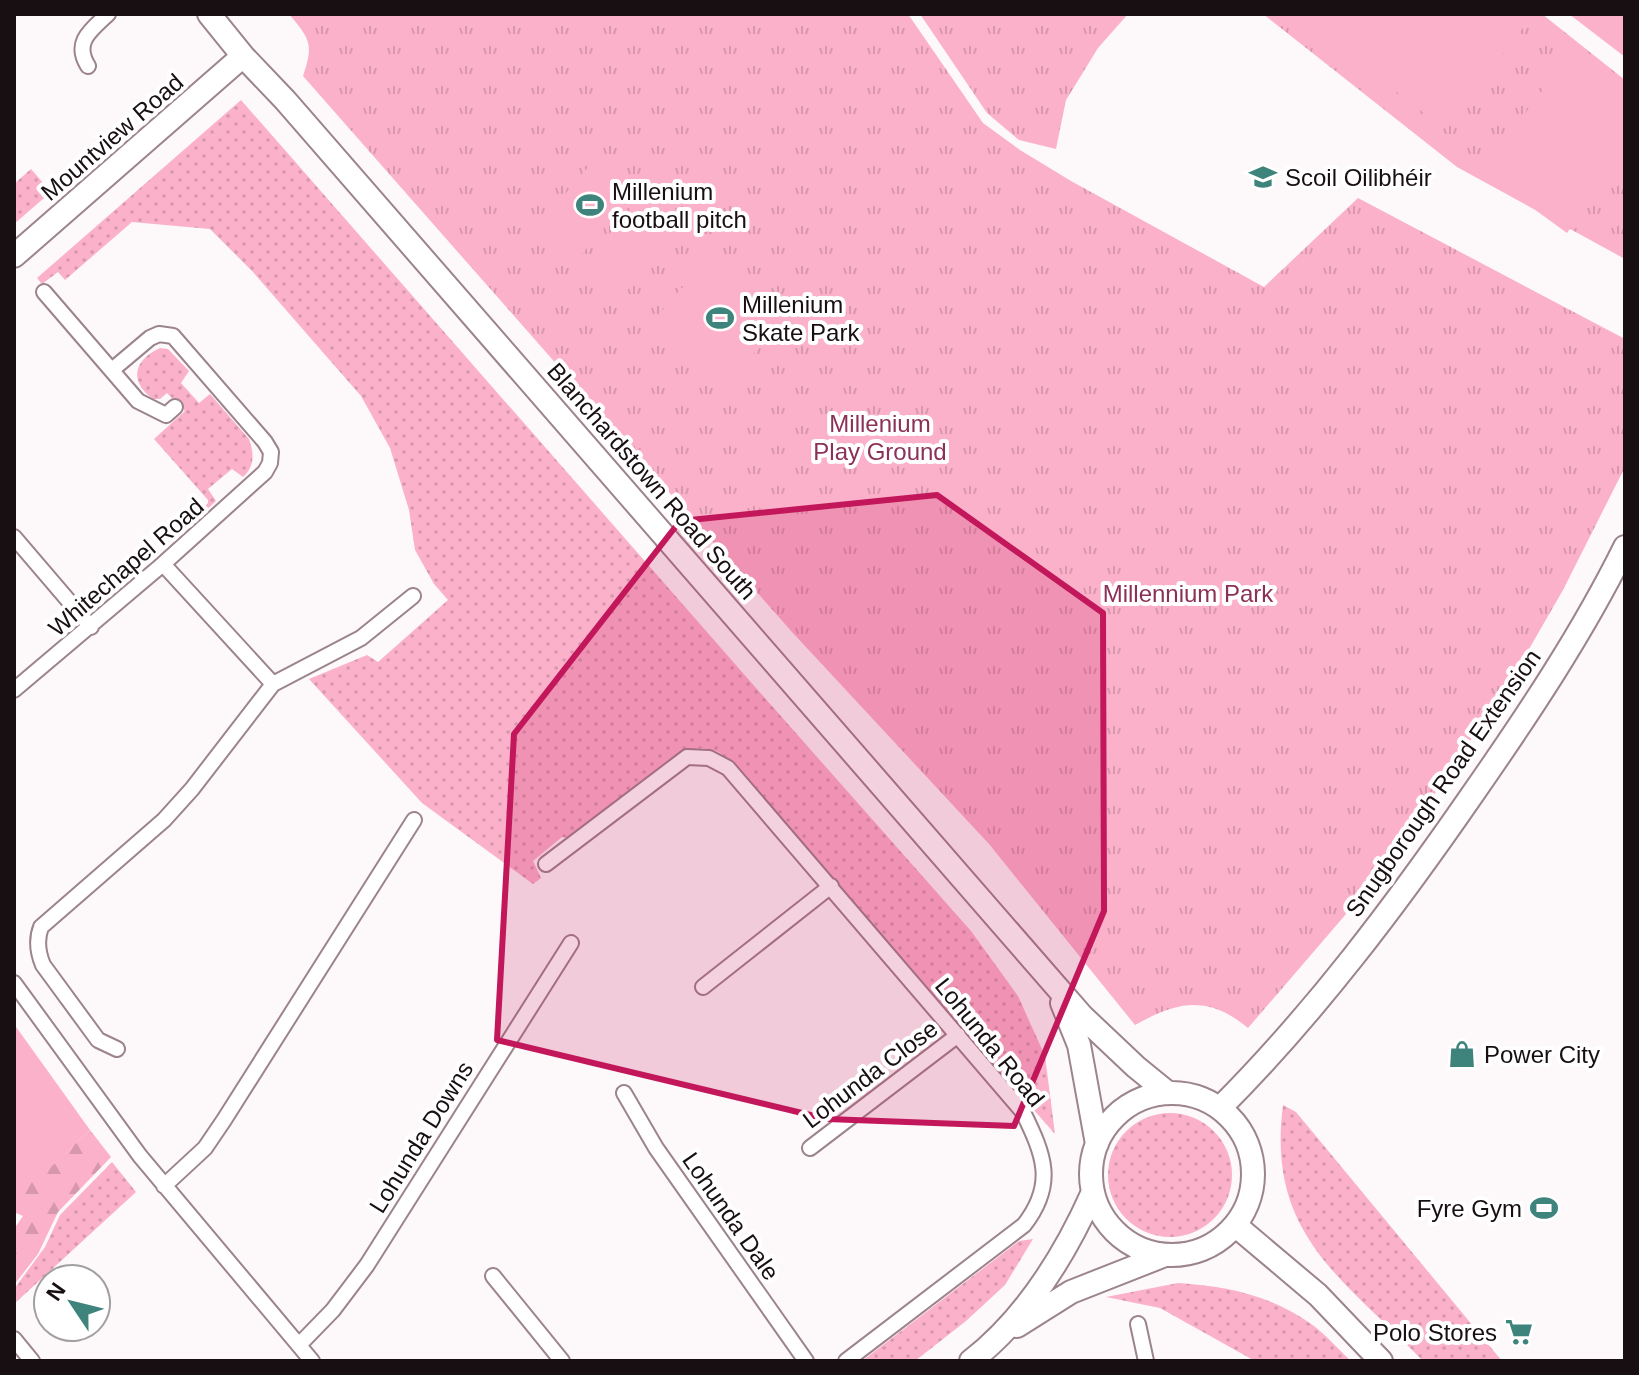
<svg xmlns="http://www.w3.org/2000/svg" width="1639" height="1375" font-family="Arial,sans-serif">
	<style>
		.grass { fill: url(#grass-dots) }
		.forest { fill: url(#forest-firs) }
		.park { fill: url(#park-tufts) }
		.pitch { fill: #fcb1ca }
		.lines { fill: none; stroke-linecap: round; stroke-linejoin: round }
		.street-casing { stroke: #9c848b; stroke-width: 18 }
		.secondary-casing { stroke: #9c848b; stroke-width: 26 }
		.street { stroke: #fff; stroke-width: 14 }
		.secondary { stroke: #fff; stroke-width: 22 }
		.marked { fill: #c2185b; fill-opacity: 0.2; stroke: #c2185b; stroke-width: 6; stroke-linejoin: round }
		.labels { text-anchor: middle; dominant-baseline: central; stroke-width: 8; stroke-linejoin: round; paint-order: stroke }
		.street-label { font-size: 24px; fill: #170f11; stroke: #fff }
		.poi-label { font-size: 24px; fill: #170f11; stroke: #fff; text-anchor: start }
		.park-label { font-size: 24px; fill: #8b3056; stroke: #fff }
	</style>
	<defs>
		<pattern id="grass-dots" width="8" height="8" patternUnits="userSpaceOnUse" patternTransform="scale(2)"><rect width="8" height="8" fill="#fcb1ca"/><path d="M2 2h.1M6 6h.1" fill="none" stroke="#d797ac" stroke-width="1.8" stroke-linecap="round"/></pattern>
		<pattern id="forest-firs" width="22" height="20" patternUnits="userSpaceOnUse" patternTransform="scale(2)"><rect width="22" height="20" fill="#fcb1ca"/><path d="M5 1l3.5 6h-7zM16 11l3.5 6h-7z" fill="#d797ac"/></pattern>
		<pattern id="park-tufts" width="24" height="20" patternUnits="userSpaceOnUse" patternTransform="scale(2)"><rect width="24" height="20" fill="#fcb1ca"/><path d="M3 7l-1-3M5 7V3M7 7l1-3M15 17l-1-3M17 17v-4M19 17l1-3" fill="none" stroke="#d797ac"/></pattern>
	</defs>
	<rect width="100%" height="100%" fill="#fdf8f9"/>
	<path class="grass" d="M 241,100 L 756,688 L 971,931 L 1018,996 L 1045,1056 L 1055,1134 L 720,753 C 708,746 692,748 678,753 L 567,838 L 562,837 L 533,861 L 541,878 L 533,884 L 422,803 L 309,679 L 367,655 L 378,662 L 448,600 L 434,584 L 415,550 L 409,510 L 390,448 L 361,396 L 253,272 L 210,229 L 132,222 L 65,280 L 58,272 L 42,284 L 37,278 Z
		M 31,169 L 51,192 L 14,224 L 14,184 Z
		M 160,348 L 168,349 L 189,371 L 181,383 L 199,403 L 210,394 L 249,439 C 254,453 255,466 243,477 L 232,469 L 208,489 L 216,501 L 203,513 L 199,512 L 208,503 L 208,500 L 154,439 L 185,411 L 167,393 L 160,399 L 153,399 C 129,382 133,360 160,348 Z
		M 1283,1105 L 1296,1112 L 1502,1361 L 1423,1361 C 1343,1278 1266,1235 1283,1105 Z
		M1108 1175a62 62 0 1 1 124 0a62 62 0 1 1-124 0Z
		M 112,1162 L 136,1192 L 14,1304 L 14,1289 L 45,1247 L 60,1215 Z
		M 1033,1239 L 1005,1285 L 966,1321 L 915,1361 L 862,1361 L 1019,1241 Z
		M 1178,1283 C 1227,1286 1274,1296 1314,1326 C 1327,1336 1339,1350 1351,1361 L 1255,1361 L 1160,1308 L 1106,1297 Z"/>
	<path class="forest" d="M 90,1130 L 111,1157 L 58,1212 L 38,1254 L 14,1285 L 14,1229 L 23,1216 L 14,1212 L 14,1174 L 34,1182 Z"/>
	<path class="park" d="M 289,14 L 908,14 L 983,123 L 1020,150 L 1071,181 L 1264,287 L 1358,198 L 1625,339 L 1625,467 L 1563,590 L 1513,677 L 1383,871 L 1248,1028 C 1208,995 1178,1001 1135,1025 L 989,844 L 792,632 L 303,76 C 314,44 310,39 289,14 Z
		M 920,14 L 1128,14 L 1098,48 L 1066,100 L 1056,149 L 1019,140 L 987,113 Z
		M 1263,14 L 1542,14 L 1625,80 L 1625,259 L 1457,167 Z"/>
	<path class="pitch" d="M 1297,14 L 1510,14 L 1525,25 L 1444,129 Z
		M 1569,14 L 1625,14 L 1625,57 Z
		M 1576,45 L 1625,81 L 1625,154 L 1567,233 L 1482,171 Z
		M 600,153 L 639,187 L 580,256 L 541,222 Z
		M 645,192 L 684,225 L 624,294 L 586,261 Z
		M 713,252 L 786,316 L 728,384 L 654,320 Z
		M 14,1024 L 90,1130 L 34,1183 L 14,1174 Z"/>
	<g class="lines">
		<g class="street-casing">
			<path id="street" d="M 88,66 C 73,42 91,30 108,14
				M 44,292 L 138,401 L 166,415 L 175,407
				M 14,537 L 91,627
				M 163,564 L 273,684
				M 14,690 L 163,564 L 265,472 L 270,463 L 271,452 L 265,442 L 173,336 L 159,334 L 150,338 L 112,370
				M 546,864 L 687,757 L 709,758 L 728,768 L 1023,1112 C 1044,1155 1056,1184 1024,1225 L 846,1361
				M 14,983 L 140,1156 L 312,1361
				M 703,987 L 831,886
				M 117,1049 L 98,1040 L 43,965 C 38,953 36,940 41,927 L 164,820 L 192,789 L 273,684 L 361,638 L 413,596
				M 624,1093 L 656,1148 L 806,1361
				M 810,1148 L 958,1035
				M 164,1186 L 205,1148 L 224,1120 L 414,820
				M 493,1276 L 562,1361
				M 1138,1324 L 1146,1361
				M 14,1339 L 32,1361
				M 299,1345 L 333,1310 L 367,1265 L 571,943"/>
		</g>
		<g class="secondary-casing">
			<path id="secondary" d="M 209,14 L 243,56 L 285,100 L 1082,1016 L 1136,1067 L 1168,1093
				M 14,256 L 243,56
				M 1062,1003 L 1079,1045 L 1097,1144
				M1091 1174a81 81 0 1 1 162 0a81 81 0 1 1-162 0Z
				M 1220,1108 C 1314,1014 1396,905 1472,795 C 1527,716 1582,634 1625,547
				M 1235,1225 L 1318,1295 L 1381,1361
				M 1017,1326 L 1071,1292 L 1165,1255
				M 971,1361 C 1026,1318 1065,1255 1093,1192"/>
		</g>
		<use href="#street" class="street"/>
		<use href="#secondary" class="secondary"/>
	</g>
	<path class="marked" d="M 937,495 L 1103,613 L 1104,911 L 1014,1126 L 827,1119 L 497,1040 L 514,734 L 680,521 Z"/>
	<defs>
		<g id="school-bare" transform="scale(2.16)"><path d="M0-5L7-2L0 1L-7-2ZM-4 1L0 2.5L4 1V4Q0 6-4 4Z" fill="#3e847d" stroke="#fff" stroke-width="2.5" paint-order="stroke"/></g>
		<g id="stadium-bare" transform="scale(2.16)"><path d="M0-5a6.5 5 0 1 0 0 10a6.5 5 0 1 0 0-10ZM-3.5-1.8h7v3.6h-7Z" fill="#3e847d" stroke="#fff" stroke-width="2.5" paint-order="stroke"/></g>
		<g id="shop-bare" transform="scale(2.16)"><path d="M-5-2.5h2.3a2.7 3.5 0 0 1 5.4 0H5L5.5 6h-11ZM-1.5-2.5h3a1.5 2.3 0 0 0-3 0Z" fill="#3e847d" stroke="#fff" stroke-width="2.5" paint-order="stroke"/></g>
		<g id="supermarket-bare" transform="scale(2.16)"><path d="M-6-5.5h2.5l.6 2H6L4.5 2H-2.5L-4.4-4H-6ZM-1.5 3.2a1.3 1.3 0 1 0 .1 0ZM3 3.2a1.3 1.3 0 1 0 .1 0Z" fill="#3e847d" stroke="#fff" stroke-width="2.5" paint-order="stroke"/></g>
	</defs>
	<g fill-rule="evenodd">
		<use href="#school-bare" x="1263" y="177"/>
		<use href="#stadium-bare" x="590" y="205"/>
		<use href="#stadium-bare" x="720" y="318"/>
		<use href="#shop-bare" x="1462" y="1054"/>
		<use href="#stadium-bare" x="1544" y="1208"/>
		<use href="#supermarket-bare" x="1519" y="1332"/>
	</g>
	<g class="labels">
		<g class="street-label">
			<text transform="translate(112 137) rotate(-41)">Mountview Road</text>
			<text transform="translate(652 481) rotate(49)">Blanchardstown Road South</text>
			<text transform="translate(126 567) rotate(-41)">Whitechapel Road</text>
			<text transform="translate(1443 783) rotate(-55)">Snugborough Road Extension</text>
			<text transform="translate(990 1042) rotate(51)">Lohunda Road</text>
			<text transform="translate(870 1074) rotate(-37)">Lohunda Close</text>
			<text transform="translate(421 1137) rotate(-58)">Lohunda Downs</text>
			<text transform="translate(731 1216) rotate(55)">Lohunda Dale</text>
		</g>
		<g class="poi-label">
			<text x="1285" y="177">Scoil Oilibhéir</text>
			<text x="612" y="191">Millenium<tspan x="612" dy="28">football pitch</tspan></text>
			<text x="742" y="304">Millenium<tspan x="742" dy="28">Skate Park</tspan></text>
			<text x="1484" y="1054">Power City</text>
			<text x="1522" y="1208" text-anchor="end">Fyre Gym</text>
			<text x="1497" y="1332" text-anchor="end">Polo Stores</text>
		</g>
		<g class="park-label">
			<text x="880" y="423">Millenium<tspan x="880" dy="28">Play Ground</tspan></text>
			<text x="1188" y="593">Millennium Park</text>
		</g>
	</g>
	<rect width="1639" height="1375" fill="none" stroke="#170f11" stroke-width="32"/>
	<g transform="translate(72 1303) rotate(305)"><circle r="38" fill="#ffffff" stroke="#a29fa0" stroke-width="2"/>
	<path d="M0-6L14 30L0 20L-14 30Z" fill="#3e847d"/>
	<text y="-12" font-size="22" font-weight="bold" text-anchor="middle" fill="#170f11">N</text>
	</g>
</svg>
